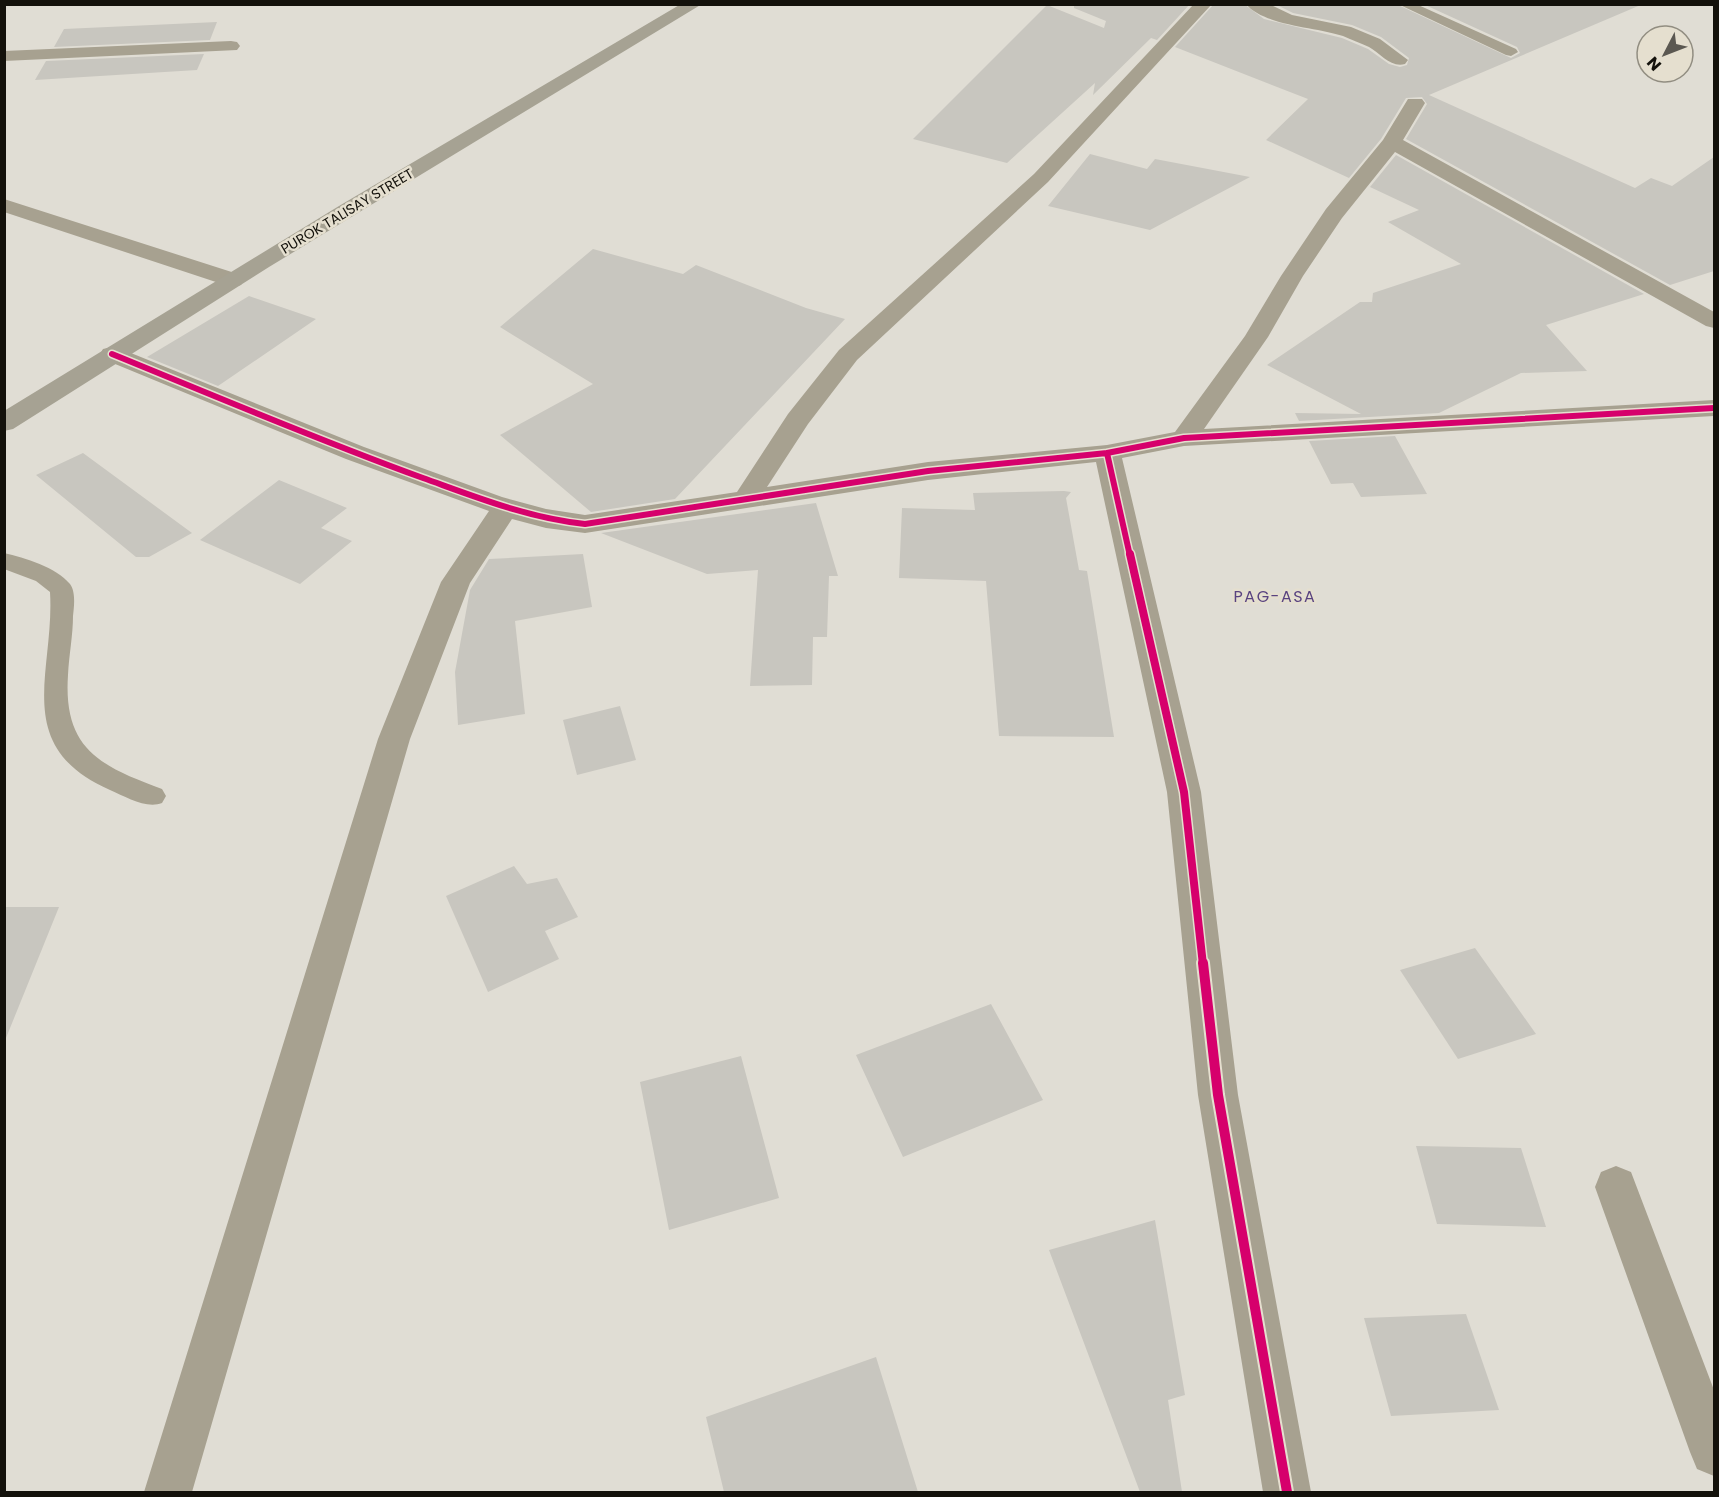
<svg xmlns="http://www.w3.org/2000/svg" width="1719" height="1497" font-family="Poppins,sans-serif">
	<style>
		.building { fill: #c8c6bf }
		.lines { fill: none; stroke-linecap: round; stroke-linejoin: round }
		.lane { fill: #a7a190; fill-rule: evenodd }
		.street { fill: #a7a190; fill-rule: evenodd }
		.secondary { fill: #a6a293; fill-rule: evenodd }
		.cycleway-far2-casing { stroke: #e5dfcf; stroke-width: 9 }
		.cycleway-far1-casing { stroke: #e5dfcf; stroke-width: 11 }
		.cycleway-casing { stroke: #e5dfcf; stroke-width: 14 }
		.cycleway-far2 { stroke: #d6006c; stroke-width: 6 }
		.cycleway-far1 { stroke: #d6006c; stroke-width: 8 }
		.cycleway { stroke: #d6006c; stroke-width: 10 }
		.labels { text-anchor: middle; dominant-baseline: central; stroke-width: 5; stroke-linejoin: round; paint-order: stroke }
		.far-street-label { font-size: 14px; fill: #13110b; stroke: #e5dfcf }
		.neighbourhood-label { font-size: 16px; letter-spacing: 1.5px; fill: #594380; stroke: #e5dfcf }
	</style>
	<rect width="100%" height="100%" fill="#e0ddd4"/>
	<path class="building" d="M 1074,4 L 1190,4 L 1157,40 L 1151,38 L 1093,95 L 1095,83 L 1007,163 L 913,139 L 1047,5 L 1104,28 L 1106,21 L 1074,8 Z
		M 1214,4 L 1244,4 L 1264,19 L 1342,38 L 1368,49 L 1389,64 L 1400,67 L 1407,65 L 1409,58 L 1381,37 L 1352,25 L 1293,13 L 1275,4 L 1396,4 L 1511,58 L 1520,53 L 1517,47 L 1423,4 L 1643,4 L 1429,95 L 1635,188 L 1651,178 L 1672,186 L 1714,157 L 1714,271 L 1670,285 L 1406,139 L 1427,104 L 1422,97 L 1406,98 L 1381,139 L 1349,178 L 1266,140 L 1308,99 L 1175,47 Z
		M 217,22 L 210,40 L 54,47 L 64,29 Z
		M 204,54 L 197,70 L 35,80 L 46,61 Z
		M 1090,154 L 1147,169 L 1155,159 L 1250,177 L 1150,230 L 1048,206 Z
		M 1396,155 L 1644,294 L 1546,325 L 1587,371 L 1521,373 L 1439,413 L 1299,421 L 1295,413 L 1361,414 L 1267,365 L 1360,302 L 1372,302 L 1373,293 L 1461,264 L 1388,222 L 1419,210 L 1370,187 Z
		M 593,249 L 683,274 L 696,265 L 806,308 L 845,319 L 675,499 L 591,512 L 500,435 L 593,384 L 500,327 Z
		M 249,296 L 316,319 L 218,386 L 147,357 Z
		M 1395,436 L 1427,494 L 1361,497 L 1353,483 L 1331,484 L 1309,441 Z
		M 83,453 L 192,533 L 149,557 L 136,557 L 36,475 Z
		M 279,480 L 347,508 L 321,528 L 352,541 L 300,584 L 200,540 Z
		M 1064,491 L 1071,492 L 1066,498 L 1079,570 L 1087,571 L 1114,737 L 999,736 L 986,581 L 899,578 L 902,508 L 975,510 L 973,493 Z
		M 816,503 L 838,576 L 829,576 L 827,637 L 813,637 L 812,685 L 750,686 L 758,570 L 707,574 L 601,533 Z
		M 583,554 L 592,607 L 515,621 L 525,714 L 458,725 L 455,672 L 470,590 L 489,559 Z
		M 620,706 L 636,760 L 577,775 L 563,720 Z
		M 514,866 L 527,884 L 557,878 L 578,917 L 545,931 L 559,959 L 488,992 L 446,896 Z
		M 4,907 L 59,907 L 6,1038 L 4,1037 Z
		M 1475,948 L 1536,1034 L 1458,1059 L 1400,970 Z
		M 991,1004 L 1043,1100 L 903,1157 L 856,1055 Z
		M 741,1056 L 779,1198 L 669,1230 L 640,1082 Z
		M 1416,1146 L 1521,1148 L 1546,1227 L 1437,1224 Z
		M 1155,1220 L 1185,1395 L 1168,1400 L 1182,1492 L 1140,1492 L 1049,1250 Z
		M 1466,1314 L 1499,1410 L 1391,1416 L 1364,1318 Z
		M 876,1357 L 918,1492 L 724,1492 L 706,1417 Z"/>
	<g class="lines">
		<path class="lane" d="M 1398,4 L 1416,4 L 1516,49 L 1518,52 L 1511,56 L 1506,55 Z
			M 4,553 C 25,558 56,567 70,584 C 76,592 74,607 73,616 C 73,635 69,655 68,675 C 63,749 100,766 162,789 L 166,796 L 162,803 C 146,809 126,797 110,790 C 10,746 55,672 50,592 L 36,581 L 4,569 Z"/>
		<path class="street" d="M 1194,4 L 1212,4 L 1048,182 L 857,360 L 808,424 L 767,487 L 928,462 L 1107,445 L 1175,432 L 1245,336 L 1281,276 L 1326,209 L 1383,140 L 1408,99 L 1422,99 L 1425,103 L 1403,140 L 1714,312 L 1714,328 L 1706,326 L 1395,152 L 1342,218 L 1303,276 L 1268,337 L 1204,429 L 1714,400 L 1714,416 L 1184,446 L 1122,458 L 1201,792 L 1238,1095 L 1311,1492 L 1263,1492 L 1198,1095 L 1167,792 L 1096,462 L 928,480 L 585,533 L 546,528 L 512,519 L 470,583 L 410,739 L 192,1492 L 144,1492 L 378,739 L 441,582 L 489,511 L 346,459 L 103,359 L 100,354 L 103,349 L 112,347 L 121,349 L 364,447 L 502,497 L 546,509 L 585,515 L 737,492 L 788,414 L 839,350 L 1034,174 Z
			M 1246,4 L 1269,4 L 1292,15 L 1351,27 L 1380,39 L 1408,60 L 1405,64 C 1391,68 1381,54 1369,47 C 1361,43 1351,40 1343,36 C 1317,27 1264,26 1246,4 Z
			M 231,41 L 237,42 L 240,46 L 237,50 L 4,61 L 4,51 Z
			M 4,199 L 241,275 L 244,280 L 241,285 L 233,287 L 225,285 L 4,212 Z
			M 1616,1166 L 1631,1172 L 1714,1390 L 1714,1476 L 1697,1469 L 1690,1452 L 1595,1187 L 1601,1172 Z"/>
		<path class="secondary" d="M 681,4 L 702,4 L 269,267 L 13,429 L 4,431 L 4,411 L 339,206 Z"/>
		<g class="cycleway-far2-casing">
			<path id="cycleway-far2" d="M 112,354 C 215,396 318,440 423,478 C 476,497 528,518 585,524 L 928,471 L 1107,453 L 1184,438 L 1714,408
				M 1107,453 L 1130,556"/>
		</g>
		<g class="cycleway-far1-casing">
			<path id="cycleway-far1" d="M 1130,554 L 1184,792 L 1203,965"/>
		</g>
		<g class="cycleway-casing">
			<path id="cycleway" d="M 1203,963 L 1218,1095 L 1287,1492"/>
		</g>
		<use href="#cycleway-far2" class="cycleway-far2"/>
		<use href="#cycleway-far1" class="cycleway-far1"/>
		<use href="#cycleway" class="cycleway"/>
	</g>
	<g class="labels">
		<g class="far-street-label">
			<text transform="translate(347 211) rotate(-31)">PUROK TALISAY STREET</text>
		</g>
		<g class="neighbourhood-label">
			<text x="1275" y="596">PAG-ASA</text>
		</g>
	</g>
	<rect width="1719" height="1497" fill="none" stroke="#13110b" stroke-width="12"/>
	<g transform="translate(1665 54) rotate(228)"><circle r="28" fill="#e5dfcf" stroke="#918d81" stroke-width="1.5"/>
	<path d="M0-4.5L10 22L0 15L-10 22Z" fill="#5b5851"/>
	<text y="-9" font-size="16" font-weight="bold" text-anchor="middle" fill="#13110b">N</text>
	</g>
</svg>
